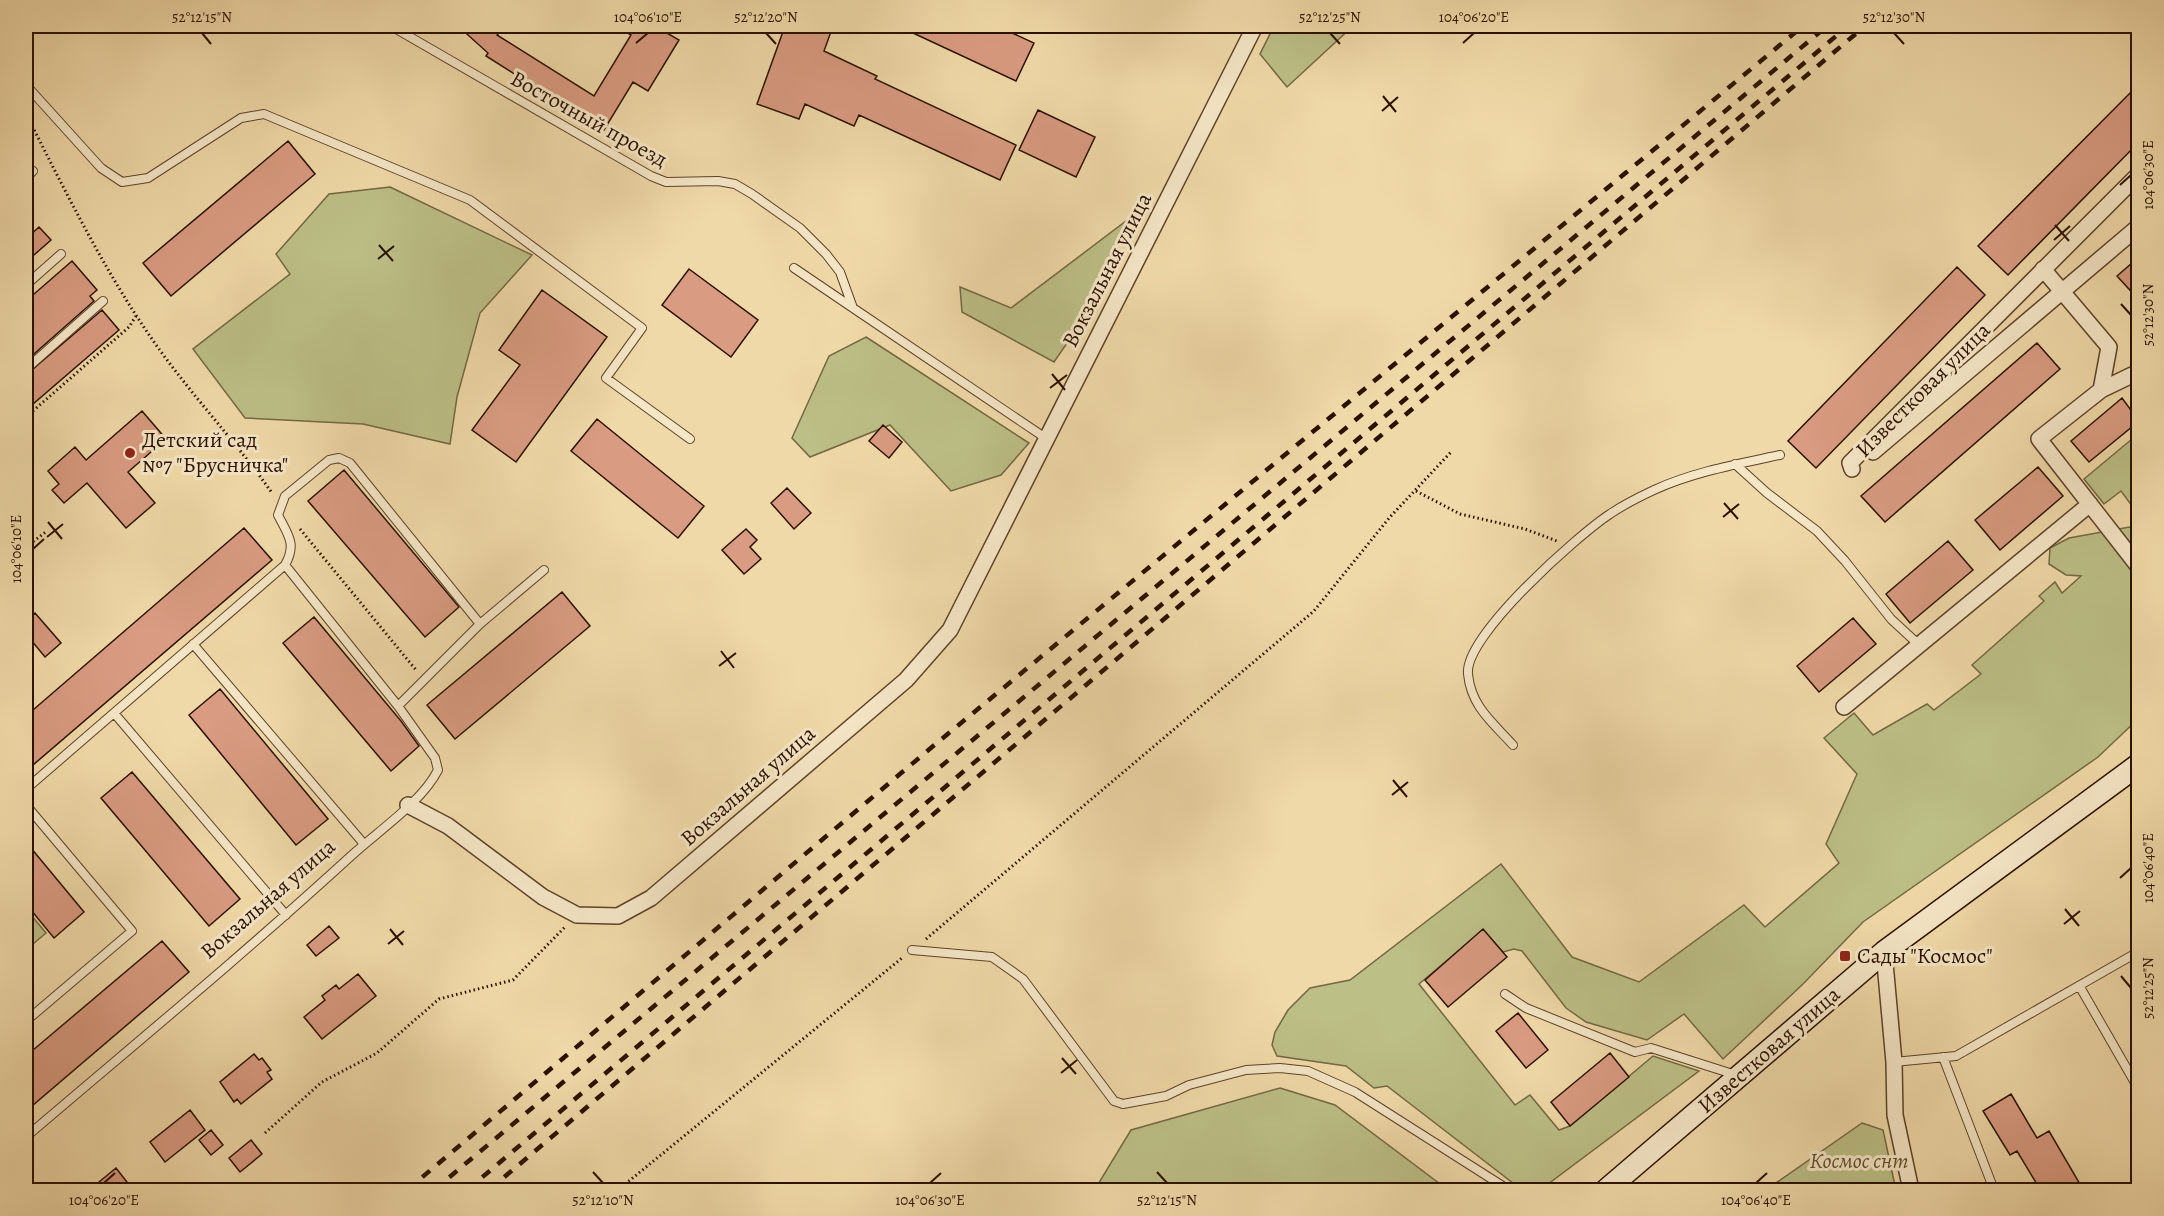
<svg xmlns="http://www.w3.org/2000/svg" width="2164" height="1216" font-family="Alegreya,serif">
	<style>
		.green { fill: #bcbf86; stroke: #736843; stroke-width: 1.5 }
		.building { fill: #d99b81; stroke: #2a1100; stroke-width: 1.5 }
		.lines { fill: none; stroke-linecap: round; stroke-linejoin: round }
		.lane-casing { stroke: #5c432a; stroke-width: 10 }
		.street-casing { stroke: #5c432a; stroke-width: 18 }
		.secondary-casing { stroke: #2a1100; stroke-width: 24 }
		.path { stroke: #2a1100; stroke-width: 3; stroke-dasharray: 1.5 3; stroke-linecap: butt }
		.lane { stroke: #f5e6c6; stroke-width: 8 }
		.street { stroke: #f5e6c6; stroke-width: 15 }
		.secondary { stroke: #f5e6c6; stroke-width: 21 }
		.rail { stroke: #2a1100; stroke-width: 4.5; stroke-dasharray: 10 10; stroke-linecap: butt }
		.ticks { fill: none; stroke: #2a1100; stroke-width: 2 }
		.poi-dot { fill: #8f2418; stroke: #f5e6c6; stroke-width: 2 }
		.labels { text-anchor: middle; dominant-baseline: central; stroke-width: 6; stroke-linejoin: round; paint-order: stroke }
		.street-label { font-size: 22px; fill: #2a1100; stroke: #f5e6c6 }
		.poi-label { font-size: 22px; fill: #2a1100; stroke: #f5e6c6; text-anchor: start }
		.park-label { font-size: 22px; font-style: italic; fill: #5d4e2f; stroke: #f5e6c6 }
		.neatline { fill: none; stroke: #2a1100; stroke-width: 2 }
		.ticks-label { font-size: 15px; text-anchor: middle; fill: #2a1100 }
	</style>
	<rect width="100%" height="100%" fill="#f0d9a8"/>
	<filter id="stains"><feTurbulence type="fractalNoise" baseFrequency=".00333" numOctaves="4"/><feColorMatrix values="0 0 0 0 .2 0 0 0 0 .09 0 0 0 0 .02 0 0 0 .5 -.17"/></filter>
	<radialGradient id="worn" r=".72"><stop offset=".6" stop-color="#630" stop-opacity="0"/><stop offset="1" stop-color="#630" stop-opacity=".3"/></radialGradient>
	<path class="green" d="M 1274,26 L 1353,26 L 1287,87 L 1260,54 Z
		M 390,187 L 532,255 L 480,313 L 457,397 L 450,444 L 363,424 L 245,418 L 193,349 L 290,274 L 276,254 L 329,194 Z
		M 1126,221 L 1090,310 L 1054,362 L 962,312 L 960,287 L 1011,308 Z
		M 866,337 L 1029,443 L 1001,475 L 951,491 L 890,425 L 810,457 L 792,438 L 829,356 Z
		M 2138,434 L 2138,514 L 2121,491 L 2104,504 L 2084,479 Z
		M 2135,526 L 2138,530 L 2138,719 L 2098,757 L 1863,922 L 1803,984 L 1723,1059 L 1684,1014 L 1647,1040 L 1586,1022 L 1566,1008 L 1522,951 L 1514,949 L 1503,952 L 1483,930 L 1419,984 L 1515,1105 L 1530,1095 L 1559,1130 L 1570,1126 L 1653,1056 L 1699,1071 L 1540,1190 L 1522,1190 L 1387,1086 L 1374,1088 L 1346,1066 L 1277,1056 L 1272,1045 L 1275,1032 L 1288,1010 L 1310,988 L 1350,980 L 1501,864 L 1572,957 L 1639,982 L 1744,905 L 1765,927 L 1839,863 L 1826,844 L 1857,774 L 1824,738 L 1854,713 L 1873,735 L 1927,704 L 1934,710 L 1981,674 L 1972,665 L 2044,601 L 2039,596 L 2055,582 L 2062,593 L 2081,576 L 2066,575 L 2049,564 L 2050,548 L 2069,538 Z
		M 26,909 L 46,933 L 26,950 Z
		M 1280,1088 L 1335,1105 L 1448,1190 L 1091,1190 L 1097,1186 L 1131,1130 Z
		M 1862,1123 L 1883,1130 L 1896,1190 L 1766,1190 Z"/>
	<path class="building" d="M 458,26 L 506,26 L 497,35 L 594,96 L 631,35 L 616,26 L 655,26 L 679,40 L 648,91 L 633,82 L 604,130 L 486,56 L 488,53 Z
		M 785,26 L 833,26 L 824,51 L 877,76 L 875,79 L 1016,145 L 1000,180 L 859,115 L 854,126 L 805,104 L 799,119 L 757,104 Z
		M 898,26 L 997,26 L 1034,43 L 1016,81 Z
		M 2139,84 L 2139,142 L 2008,275 L 1978,246 Z
		M 1038,110 L 1095,137 L 1076,177 L 1019,150 Z
		M 288,141 L 315,174 L 171,296 L 143,263 Z
		M 39,227 L 51,240 L 26,262 L 26,239 Z
		M 2139,257 L 2139,300 L 2117,276 Z
		M 72,261 L 97,290 L 90,296 L 94,301 L 26,361 L 26,301 Z
		M 1957,267 L 1985,295 L 1816,468 L 1788,441 Z
		M 689,269 L 758,320 L 731,357 L 662,305 Z
		M 542,290 L 607,337 L 516,462 L 472,430 L 520,365 L 499,350 Z
		M 102,310 L 119,330 L 26,410 L 26,375 Z
		M 2037,343 L 2060,369 L 1885,522 L 1861,496 Z
		M 2122,398 L 2139,421 L 2089,462 L 2071,441 Z
		M 142,411 L 166,439 L 128,472 L 155,503 L 126,528 L 87,483 L 64,503 L 52,490 L 59,484 L 48,471 L 75,447 L 86,460 Z
		M 597,419 L 704,506 L 678,538 L 571,451 Z
		M 883,425 L 902,442 L 889,458 L 869,441 Z
		M 2038,467 L 2063,496 L 2000,550 L 1975,520 Z
		M 344,470 L 459,607 L 425,637 L 308,501 Z
		M 787,488 L 811,513 L 794,529 L 771,503 Z
		M 244,528 L 272,560 L 26,771 L 26,716 Z
		M 746,529 L 757,540 L 750,547 L 761,559 L 744,574 L 722,550 Z
		M 1948,541 L 1973,570 L 1910,623 L 1886,594 Z
		M 562,592 L 590,626 L 455,739 L 427,705 Z
		M 35,613 L 61,643 L 45,657 L 26,634 L 26,621 Z
		M 314,617 L 401,721 L 419,746 L 391,771 L 283,643 Z
		M 1853,618 L 1876,644 L 1819,692 L 1797,666 Z
		M 220,689 L 328,819 L 296,845 L 189,715 Z
		M 132,772 L 240,899 L 209,926 L 101,798 Z
		M 26,842 L 84,912 L 54,938 L 26,904 Z
		M 329,926 L 339,938 L 316,956 L 307,945 Z
		M 1483,929 L 1507,957 L 1448,1007 L 1425,980 Z
		M 162,941 L 189,972 L 26,1111 L 26,1056 Z
		M 358,974 L 376,996 L 322,1039 L 304,1017 L 325,1000 L 322,996 L 336,985 L 339,989 Z
		M 1518,1013 L 1548,1050 L 1526,1068 L 1496,1031 Z
		M 1610,1053 L 1629,1077 L 1570,1126 L 1551,1102 Z
		M 254,1054 L 259,1060 L 262,1058 L 271,1070 L 267,1072 L 272,1079 L 241,1104 L 237,1099 L 234,1102 L 220,1082 Z
		M 2011,1094 L 2037,1138 L 2049,1131 L 2084,1191 L 2041,1191 L 2017,1151 L 2010,1155 L 1983,1111 Z
		M 190,1110 L 205,1130 L 165,1162 L 150,1142 Z
		M 211,1130 L 223,1145 L 211,1155 L 199,1140 Z
		M 251,1140 L 262,1154 L 240,1172 L 229,1158 Z
		M 116,1168 L 134,1191 L 88,1191 Z"/>
	<g class="lines">
		<g class="lane-casing">
			<path id="lane" d="M 391,26 L 651,176 L 666,182 L 718,181 L 735,184 L 752,194 L 800,228 L 826,254 L 840,272 L 853,308 L 1047,439
				M 26,85 L 101,168 L 122,182 L 148,178 L 241,118 L 264,114 L 470,200 L 642,328 L 606,378 L 690,439
				M 26,178 L 33,171
				M 794,268 L 853,308
				M 26,285 L 61,254
				M 26,369 L 103,301
				M 1735,464 L 1767,493 L 1817,531 L 1845,561 L 1891,619 L 1918,644
				M 285,565 C 297,544 288,535 278,515 L 285,496 L 329,460 L 339,458 L 350,463 L 480,624 L 398,706
				M 480,624 L 544,570
				M 193,644 L 364,844
				M 114,713 L 286,915
				M 1513,745 C 1492,722 1471,706 1468,674 C 1464,636 1578,535 1610,514 C 1623,505 1639,497 1654,490 C 1693,472 1738,464 1780,455
				M 26,789 L 285,565 L 398,706 L 435,758 L 438,770 C 422,802 378,831 351,856 C 245,953 135,1044 26,1137
				M 26,805 L 132,931 L 26,1021
				M 912,950 L 992,957 L 1023,979 L 1114,1101 L 1123,1104 L 1166,1096 L 1189,1085 L 1246,1070 L 1280,1068 L 1308,1071 L 1355,1092 L 1509,1190
				M 2080,987 L 2138,1088
				M 1505,994 L 1526,1008 L 1635,1052 L 1651,1048 L 1736,1075
				M 1943,1057 L 1994,1190
				M 1894,1062 L 1956,1056 L 2138,952"/>
		</g>
		<g class="street-casing">
			<path id="street" d="M 2043,269 L 2109,347 L 2101,390 L 2039,439 L 2138,566
				M 2101,390 L 2132,375 L 2138,376
				M 1873,452 L 2138,227
				M 1852,469 L 1850,463 L 2138,175
				M 1844,707 L 2090,504
				M 408,805 L 448,826 L 543,897 L 577,915 L 618,916 L 651,898 L 906,680 L 950,630 L 1255,26
				M 1884,952 L 1894,1062 L 1895,1115 L 1911,1190"/>
		</g>
		<g class="secondary-casing">
			<path id="secondary" d="M 1606,1190 L 1884,952 L 2138,765"/>
		</g>
		<path class="path" d="M 26,114 C 67,194 106,275 159,349 C 195,399 237,443 272,493
			M 26,417 L 129,327 L 136,316
			M 1416,491 L 1460,514 L 1525,529 L 1557,541
			M 300,529 L 416,670
			M 26,547 L 47,531
			M 926,939 L 1314,611 L 1390,517 L 1451,452
			M 265,1133 L 322,1082 L 377,1053 L 439,999 L 513,980 L 565,927
			M 618,1190 L 902,958"/>
		<use href="#lane" class="lane"/>
		<use href="#street" class="street"/>
		<use href="#secondary" class="secondary"/>
		<path class="rail" d="M 407,1190 L 932,747 L 1803,26
			M 434,1190 L 1827,26
			M 467,1190 L 1848,26
			M 489,1190 L 1865,26"/>
	</g>
	<path class="ticks" d="M 202,33 L 211,44M 766,33 L 776,44M 1330,33 L 1340,44M 1894,33 L 1904,44M 636,43 L 648,33M 1463,43 L 1474,33M 1383,96 L 1396,112M 1382,111 L 1398,97M 2120,185 L 2131,175M 2055,225 L 2069,241M 2054,240 L 2070,226M 379,245 L 393,261M 378,259 L 394,246M 2121,304 L 2131,315M 1052,374 L 1065,390M 1050,388 L 1067,375M 1724,503 L 1738,519M 1723,517 L 1739,504M 48,522 L 62,539M 47,537 L 63,524M 33,549 L 44,539M 721,651 L 734,668M 719,666 L 736,653M 1393,780 L 1407,797M 1392,795 L 1408,782M 2120,878 L 2131,868M 2065,909 L 2079,926M 2064,924 L 2080,911M 390,929 L 403,945M 388,944 L 404,931M 2121,976 L 2131,988M 1062,1058 L 1076,1074M 1061,1073 L 1077,1060M 593,1172 L 603,1183M 1157,1172 L 1167,1183M 104,1183 L 115,1173M 930,1183 L 941,1173M 1756,1183 L 1767,1173"/>
	<g class="poi-dot">
		<circle cx="130" cy="453" r="6"/>
		<rect x="1839" y="950" width="12" height="12" rx="3"/>
	</g>
	<g class="labels">
		<g class="street-label">
			<text transform="translate(589 119) rotate(29)">Восточный проезд</text>
			<text transform="translate(1107 270) rotate(-63)">Вокзальная улица</text>
			<text transform="translate(1923 390) rotate(-45)">Известковая улица</text>
			<text transform="translate(748 786) rotate(-41)">Вокзальная улица</text>
			<text transform="translate(268 899) rotate(-41)">Вокзальная улица</text>
			<text transform="translate(1769 1050) rotate(-41)">Известковая улица</text>
		</g>
		<g class="poi-label">
			<text x="142" y="440">Детский сад<tspan x="142" dy="25">№7 "Брусничка"</tspan></text>
			<text x="1857" y="956">Сады "Космос"</text>
		</g>
		<g class="park-label">
			<text x="1859" y="1161">Космос снт</text>
		</g>
	</g>
	<rect width="2164" height="1216" fill="none" stroke="#f0d9a8" stroke-width="66"/>
	<rect x="33" y="33" width="2098" height="1150" class="neatline"/>
	<g class="ticks-label">
		<text x="202" y="22">52°12'15"N</text>
		<text x="648" y="22">104°06'10"E</text>
		<text x="766" y="22">52°12'20"N</text>
		<text x="1330" y="22">52°12'25"N</text>
		<text x="1474" y="22">104°06'20"E</text>
		<text x="1894" y="22">52°12'30"N</text>
		<text transform="translate(2148 175) rotate(-90)" y="5">104°06'30"E</text>
		<text transform="translate(2148 315) rotate(-90)" y="5">52°12'30"N</text>
		<text transform="translate(16 549) rotate(-90)" y="5">104°06'10"E</text>
		<text transform="translate(2148 868) rotate(-90)" y="5">104°06'40"E</text>
		<text transform="translate(2148 988) rotate(-90)" y="5">52°12'25"N</text>
		<text x="104" y="1205">104°06'20"E</text>
		<text x="603" y="1205">52°12'10"N</text>
		<text x="930" y="1205">104°06'30"E</text>
		<text x="1167" y="1205">52°12'15"N</text>
		<text x="1756" y="1205">104°06'40"E</text>
	</g>
	<rect width="100%" height="100%" filter="url(#stains)"/>
	<rect width="100%" height="100%" fill="url(#worn)"/>
</svg>
